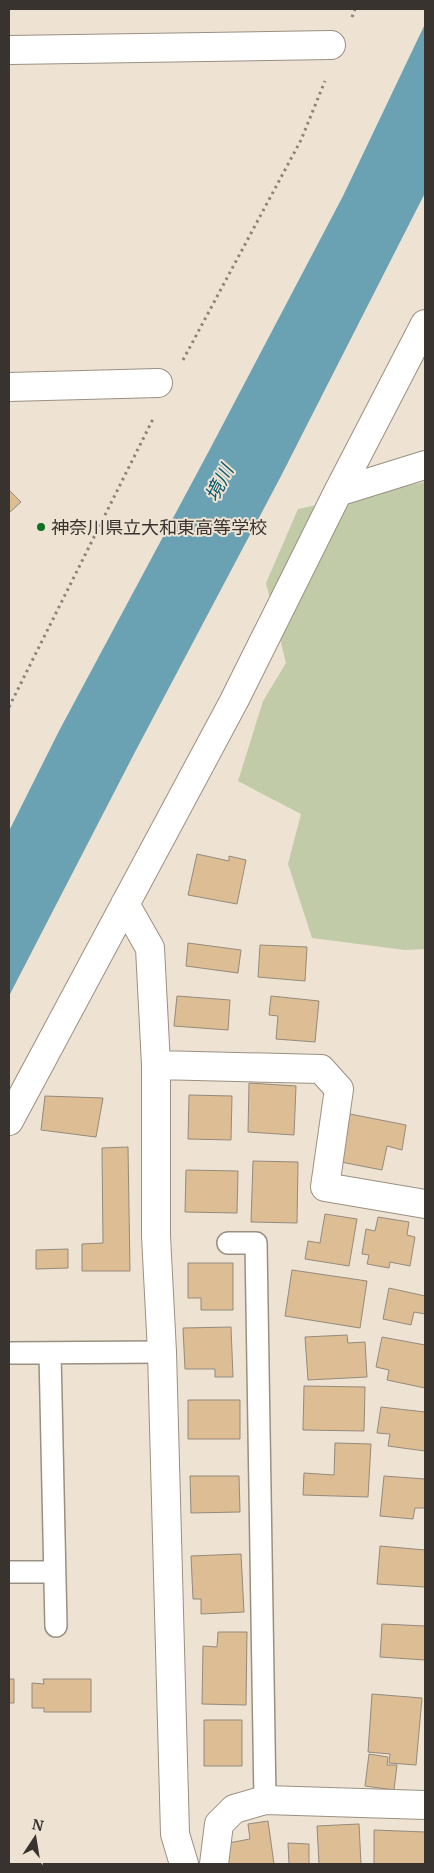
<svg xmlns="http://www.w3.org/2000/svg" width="434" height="1873" font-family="Merriweather,'Noto Sans JP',serif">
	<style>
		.green { fill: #c2cba7 }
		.water { fill: #6aa2b4 }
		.building { fill: #dcbd94; stroke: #958a7c }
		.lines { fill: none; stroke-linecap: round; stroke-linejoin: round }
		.lane-casing { stroke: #9a9081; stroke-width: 24 }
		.street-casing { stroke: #9a9081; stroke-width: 30 }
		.path { stroke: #8b8379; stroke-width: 3; stroke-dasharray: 2.5 4; stroke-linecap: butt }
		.lane { stroke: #fff; stroke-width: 21 }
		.street { stroke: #fff; stroke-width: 28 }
		.poi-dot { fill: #0c7121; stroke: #eee2d3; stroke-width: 2 }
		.labels { text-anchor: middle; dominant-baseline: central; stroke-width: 4; stroke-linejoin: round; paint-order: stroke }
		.poi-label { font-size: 18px; fill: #38332e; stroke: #eee2d3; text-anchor: start }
		.water-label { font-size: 19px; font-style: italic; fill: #095a6d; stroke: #eee2d3 }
	</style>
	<rect width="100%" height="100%" fill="#eee2d3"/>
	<path class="green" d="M 425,482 L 425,949 L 405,950 L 312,938 L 288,864 L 301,814 L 238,781 L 263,701 L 286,663 L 266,583 L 298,509 Z"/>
	<path class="water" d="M 425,24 L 425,193 L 280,478 L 135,752 L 9,996 L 9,831 L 59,731 L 210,449 L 343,196 Z"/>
	<path class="building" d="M 9,490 L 21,502 L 9,513 Z
		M 197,854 L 229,861 L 229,856 L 246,860 L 237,904 L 188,895 Z
		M 188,943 L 241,950 L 238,973 L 186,966 Z
		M 260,945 L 307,947 L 305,981 L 258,977 Z
		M 177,996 L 230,1000 L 228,1030 L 174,1026 Z
		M 271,996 L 319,1001 L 315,1042 L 276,1039 L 278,1016 L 269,1015 Z
		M 249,1083 L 296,1086 L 294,1135 L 248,1132 Z
		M 189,1095 L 232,1096 L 231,1140 L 188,1139 Z
		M 45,1096 L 103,1098 L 96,1137 L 41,1130 Z
		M 350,1114 L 406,1125 L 402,1150 L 387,1146 L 382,1170 L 341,1162 Z
		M 128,1147 L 130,1271 L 82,1271 L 82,1244 L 103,1243 L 102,1148 Z
		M 253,1161 L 298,1162 L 297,1223 L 251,1222 Z
		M 186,1170 L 238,1171 L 237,1213 L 185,1212 Z
		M 325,1214 L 357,1219 L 349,1266 L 305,1259 L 308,1241 L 320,1243 Z
		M 378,1217 L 409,1222 L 407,1235 L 415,1237 L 410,1266 L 390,1262 L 389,1268 L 367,1264 L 369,1255 L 362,1254 L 366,1229 L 375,1231 Z
		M 68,1249 L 68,1268 L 36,1269 L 36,1250 Z
		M 188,1263 L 233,1263 L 233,1310 L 201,1310 L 201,1298 L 188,1298 Z
		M 292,1270 L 367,1281 L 360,1328 L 285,1316 Z
		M 389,1288 L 425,1296 L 425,1314 L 414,1312 L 411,1325 L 383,1319 Z
		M 231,1327 L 233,1377 L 215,1377 L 215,1369 L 185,1369 L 183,1328 Z
		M 347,1335 L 348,1343 L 365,1342 L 367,1377 L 308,1380 L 305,1337 Z
		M 382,1337 L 425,1345 L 425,1388 L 387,1380 L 389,1370 L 376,1367 Z
		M 304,1386 L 365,1387 L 364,1431 L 303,1430 Z
		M 188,1400 L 240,1400 L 240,1439 L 188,1439 Z
		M 381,1407 L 425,1412 L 425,1451 L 388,1446 L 390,1434 L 377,1433 Z
		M 335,1443 L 371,1444 L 368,1497 L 303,1495 L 304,1473 L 334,1475 Z
		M 190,1476 L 239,1476 L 240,1512 L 191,1513 Z
		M 384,1476 L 425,1479 L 425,1508 L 415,1508 L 413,1519 L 380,1516 Z
		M 380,1546 L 425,1550 L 425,1587 L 377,1584 Z
		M 241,1554 L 244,1612 L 201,1614 L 201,1599 L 193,1599 L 191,1556 Z
		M 382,1624 L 425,1626 L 425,1660 L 380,1657 Z
		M 218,1632 L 247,1632 L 246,1705 L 202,1704 L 203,1646 L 217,1647 Z
		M 9,1679 L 14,1679 L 14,1703 L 9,1703 Z
		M 43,1679 L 91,1679 L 91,1712 L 44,1712 L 44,1708 L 32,1708 L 32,1683 L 44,1684 Z
		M 372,1694 L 422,1698 L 416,1765 L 389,1763 L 390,1754 L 368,1752 Z
		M 204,1720 L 242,1720 L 242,1766 L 204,1766 Z
		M 369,1754 L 388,1757 L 387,1765 L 397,1765 L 394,1790 L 365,1786 Z
		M 268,1821 L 274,1864 L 226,1864 L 223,1844 L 250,1839 L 248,1824 Z
		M 359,1824 L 361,1864 L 319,1864 L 317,1826 Z
		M 374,1830 L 425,1832 L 425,1864 L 374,1864 Z
		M 288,1843 L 309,1844 L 309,1864 L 289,1864 Z"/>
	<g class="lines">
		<g class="lane-casing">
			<path id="lane" d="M 228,1243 L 256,1243 L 265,1800
				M 9,1353 L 162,1352
				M 50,1353 L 56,1626
				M 9,1572 L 54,1572"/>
		</g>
		<g class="street-casing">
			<path id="street" d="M 9,50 L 331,45
				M 9,387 L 158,383
				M 338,492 L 425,465
				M 125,904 L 150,948 L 156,1065 L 156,1236 L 162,1352 L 175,1834 L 184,1864
				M 156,1065 L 321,1069 L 339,1089 L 325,1187 L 425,1204
				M 9,1121 L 234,701 L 338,492 L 425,324
				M 214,1864 L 219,1824 L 234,1809 L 265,1800 L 425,1805"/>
		</g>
		<path class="path" d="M 352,17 L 355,9
			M 183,360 L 301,140 L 325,81
			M 9,707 L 153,419"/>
		<use href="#lane" class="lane"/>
		<use href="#street" class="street"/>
	</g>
	<circle class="poi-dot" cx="41" cy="527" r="5"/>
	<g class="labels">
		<g class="poi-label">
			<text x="51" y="527">神奈川県立大和東高等学校</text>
		</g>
		<g class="water-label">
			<text transform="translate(219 483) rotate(-63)">境川</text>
		</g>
	</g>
	<rect width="434" height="1873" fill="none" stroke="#38332e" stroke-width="20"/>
	<g transform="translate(35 1838) rotate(12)" stroke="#eee2d3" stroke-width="4" paint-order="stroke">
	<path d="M0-4L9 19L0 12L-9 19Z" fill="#38332e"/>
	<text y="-8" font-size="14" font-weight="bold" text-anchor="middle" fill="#38332e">N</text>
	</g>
</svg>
